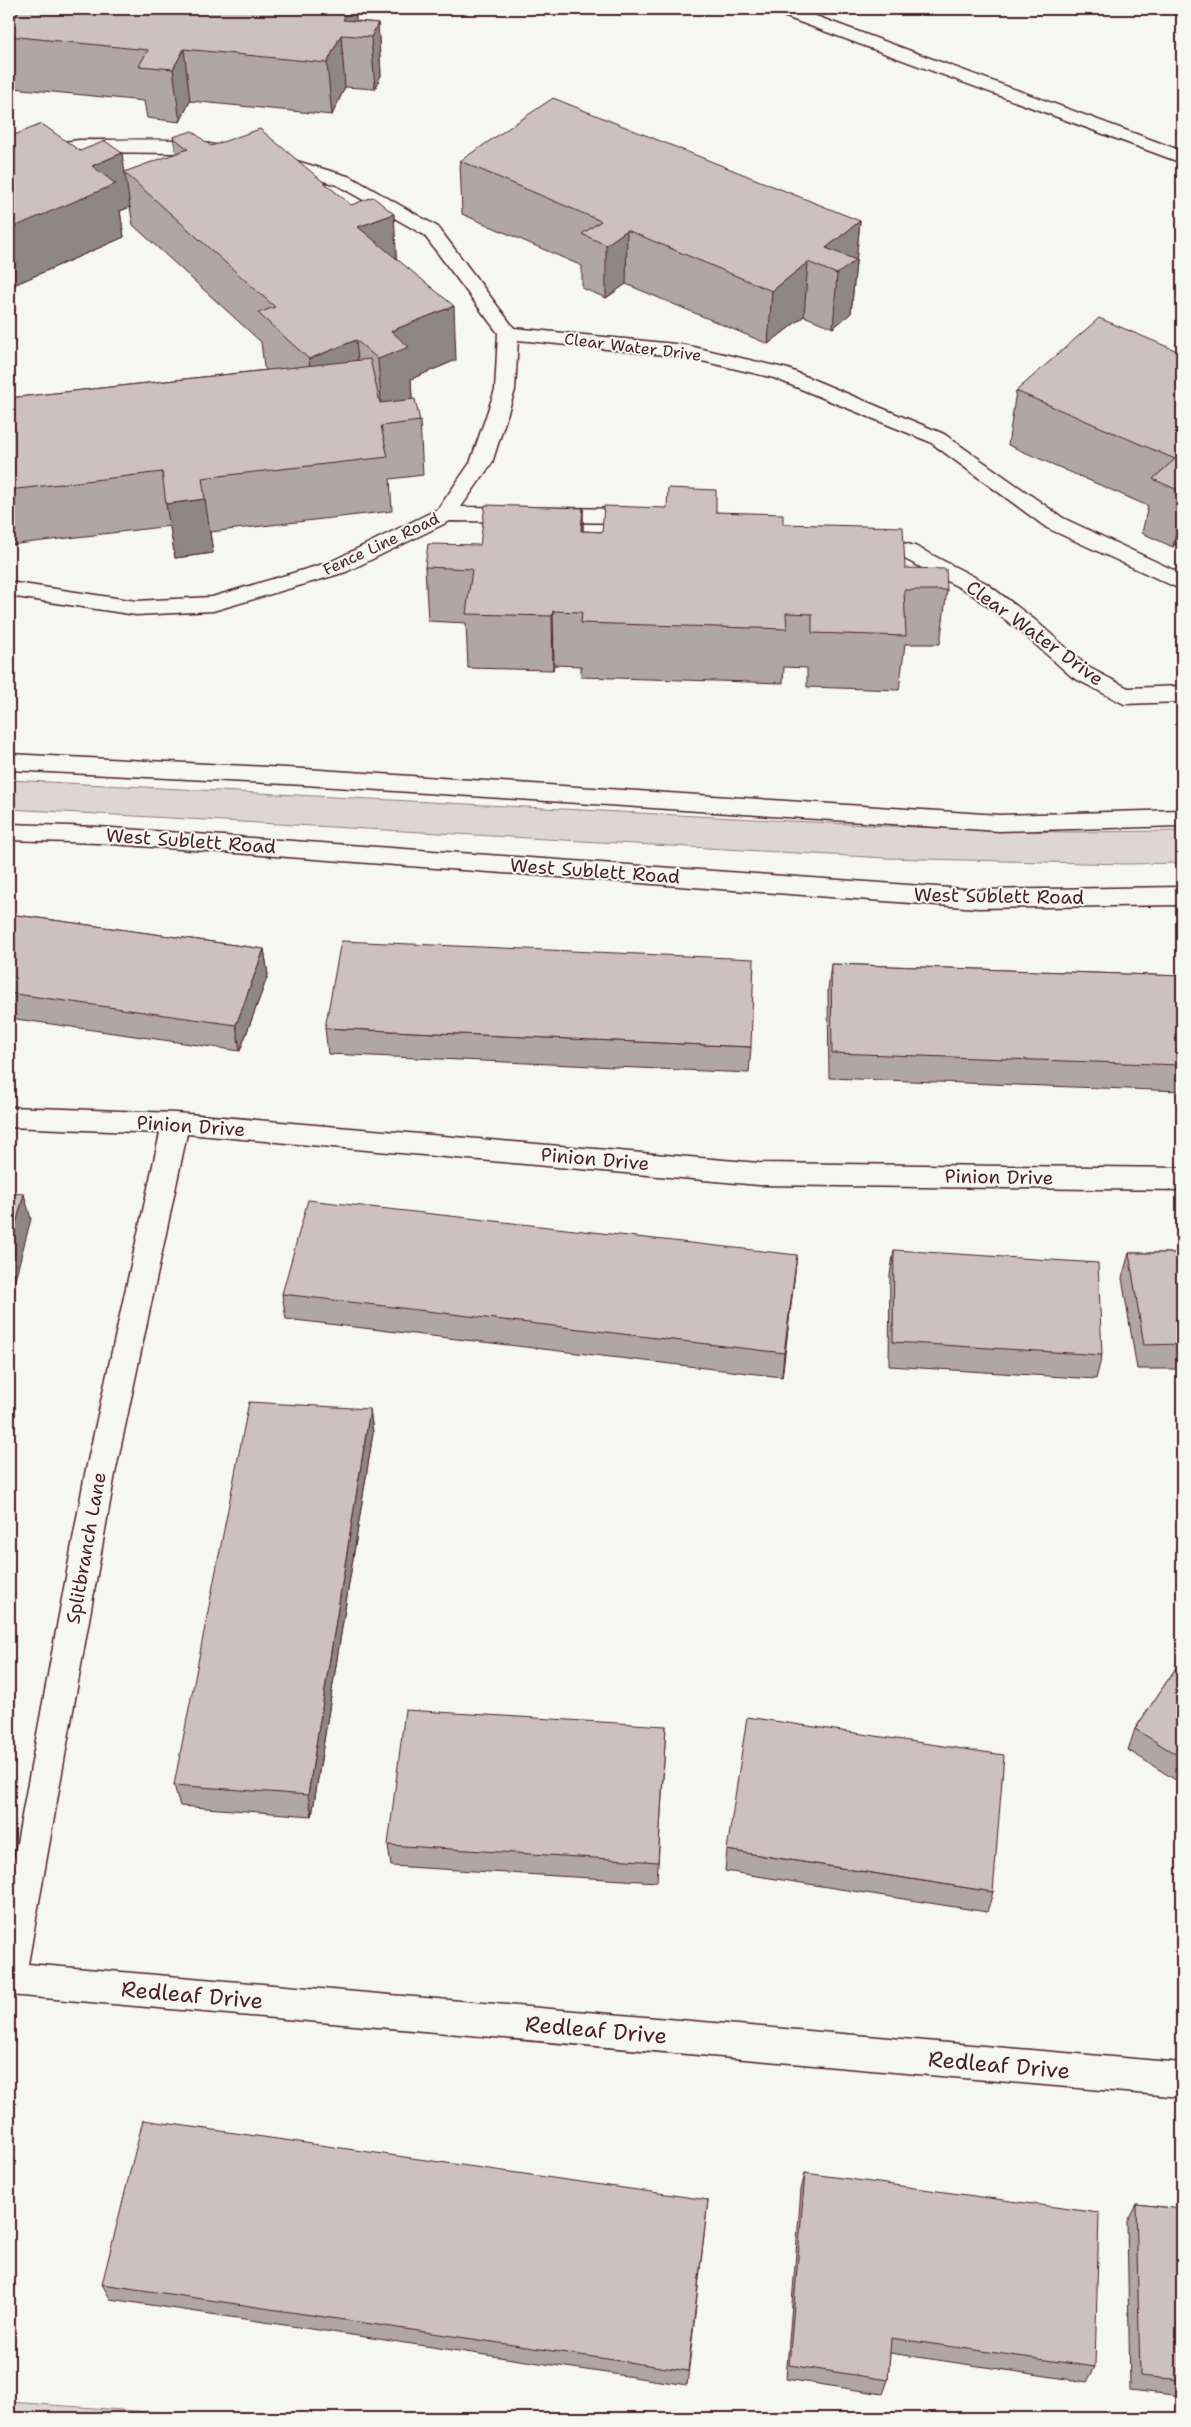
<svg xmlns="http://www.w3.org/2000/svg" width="1191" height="2427" font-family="'Shantell Sans',sans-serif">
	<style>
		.green { fill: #ddd6d5; stroke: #947a80 }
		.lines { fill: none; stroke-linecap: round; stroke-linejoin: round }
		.minor-casing { stroke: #4a1f2b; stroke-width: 3 }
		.major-casing { stroke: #4a1f2b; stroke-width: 3 }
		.minor { fill: #f6f6f2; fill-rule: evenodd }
		.major { fill: #f6f6f2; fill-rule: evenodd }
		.wall { fill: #afa6a5; stroke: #4a1f2b }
		.shaded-wall { fill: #8f8786; stroke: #4a1f2b }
		.building { fill: #ccc1c0; stroke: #4a1f2b }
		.labels { text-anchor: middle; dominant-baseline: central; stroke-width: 4; stroke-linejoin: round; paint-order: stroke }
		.far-street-label { font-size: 16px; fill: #4a1f2b; stroke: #f6f6f2 }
		.street-label { font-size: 19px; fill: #4a1f2b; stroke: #f6f6f2 }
		.near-street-label { font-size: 22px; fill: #4a1f2b; stroke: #f6f6f2 }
	</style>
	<rect width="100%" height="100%" fill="#f6f6f2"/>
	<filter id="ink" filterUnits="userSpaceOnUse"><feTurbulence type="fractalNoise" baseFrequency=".02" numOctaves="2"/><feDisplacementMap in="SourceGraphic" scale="10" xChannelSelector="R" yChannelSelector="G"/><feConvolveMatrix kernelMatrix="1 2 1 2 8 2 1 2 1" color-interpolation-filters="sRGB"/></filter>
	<g filter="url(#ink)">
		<path class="green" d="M 9,780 L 887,826 L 1064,832 L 1182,831 L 1182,863 L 1125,864 L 886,858 L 9,809 Z
			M 9,2402 L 235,2418 L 9,2418 Z"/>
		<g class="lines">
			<g class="minor-casing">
				<path id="minor" d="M 772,9 L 797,9 L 1182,151 L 1182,163 L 775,13 Z
					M 79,140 C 122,141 178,136 219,146 L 221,150 L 219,154 L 212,156 L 178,153 L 79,152 L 9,161 L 9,149 Z
					M 276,155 L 351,177 L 438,227 L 514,328 L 685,345 L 788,369 L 944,434 L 1063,518 L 1182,574 L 1182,590 L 1047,528 L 930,442 L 774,378 L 685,357 L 518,340 L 515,390 L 492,463 L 461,507 L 640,509 L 648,511 L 651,516 L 648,521 L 640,523 L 450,521 L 346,572 L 213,611 L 136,615 L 9,596 L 9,582 L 136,601 L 212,597 L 330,562 L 438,509 L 470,463 L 495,390 L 498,333 L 424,235 L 337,185 L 269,165 L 267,161 L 269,157 Z
					M 868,534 L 915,546 L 986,583 L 1035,620 L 1088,667 L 1128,688 L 1182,686 L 1182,702 L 1124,704 L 1072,677 L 1019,630 L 970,593 L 899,556 L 860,546 L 857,541 L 860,536 Z
					M 9,1107 L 176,1113 L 759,1163 L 1182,1168 L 1182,1190 L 759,1185 L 187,1134 L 115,1474 L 28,1964 L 1182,2063 L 1182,2097 L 9,1995 L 9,1886 L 85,1474 L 160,1133 L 9,1127 Z"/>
			</g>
			<g class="major-casing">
				<path id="major" d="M 9,754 L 305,769 L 999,815 L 1182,810 L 1182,826 L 999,831 L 305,785 L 9,770 Z
					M 9,824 L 98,827 L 978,890 L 1182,887 L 1182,905 L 978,908 L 98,843 L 9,840 Z"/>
			</g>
			<use href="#minor" class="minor"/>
			<use href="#major" class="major"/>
		</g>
		<path class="wall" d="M 9,9 L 355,9 L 356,21 L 378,23 L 381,75 L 375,89 L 345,87 L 332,115 L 190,101 L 180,122 L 147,118 L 144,101 L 13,88 L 9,67 Z
			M 9,137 L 80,151 L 125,172 L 176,154 L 173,137 L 211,146 L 397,259 L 456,360 L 411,379 L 412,400 L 420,421 L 423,475 L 390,479 L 392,511 L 210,532 L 213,553 L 175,558 L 170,526 L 9,545 L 9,398 L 267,370 L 264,367 L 261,342 L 133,225 L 130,207 L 120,211 L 124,237 L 9,287 Z
			M 460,161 L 860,221 L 851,313 L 833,328 L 804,316 L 768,344 L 626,284 L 606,298 L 582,288 L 582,266 L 462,214 Z
			M 1182,353 L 1182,537 L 1173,547 L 1142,533 L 1148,506 L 1008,445 L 1016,391 Z
			M 583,508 L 583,531 L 602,532 L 716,512 L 783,524 L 905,568 L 947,590 L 940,644 L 905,644 L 899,690 L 807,687 L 807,668 L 784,667 L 783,683 L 581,677 L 581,666 L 554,665 L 553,670 L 468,668 L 466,623 L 428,621 L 425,567 L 480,545 Z
			M 9,914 L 264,949 L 268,975 L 240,1051 L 9,1018 Z
			M 831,964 L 1182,976 L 1182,1091 L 829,1078 L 828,990 Z
			M 325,1028 L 751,1047 L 749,1073 L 328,1054 Z
			M 894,1250 L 1102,1355 L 1096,1379 L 889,1366 L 890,1275 Z
			M 1129,1253 L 1182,1253 L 1182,1369 L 1137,1369 L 1122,1278 Z
			M 794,1280 L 782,1377 L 286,1319 L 282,1294 Z
			M 370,1409 L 373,1433 L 312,1816 L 180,1806 L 174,1785 Z
			M 1182,1659 L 1182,1784 L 1128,1750 L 1135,1729 Z
			M 666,1726 L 657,1882 L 391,1866 L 388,1845 Z
			M 727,1850 L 993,1892 L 987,1912 L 725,1871 Z
			M 805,2173 L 1095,2367 L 1087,2382 L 890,2353 L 888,2380 L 883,2394 L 786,2379 L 801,2190 Z
			M 708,2200 L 687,2385 L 110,2299 L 102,2284 Z
			M 1136,2204 L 1182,2209 L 1182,2396 L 1130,2390 L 1127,2221 Z"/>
		<path class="shaded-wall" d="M 349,9 L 355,9 L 358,36 L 343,20 Z
			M 378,23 L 381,75 L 375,89 L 371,37 Z
			M 341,35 L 345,87 L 332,115 L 327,63 Z
			M 184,49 L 190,101 L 180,122 L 173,69 Z
			M 122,153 L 130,207 L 120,211 L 124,237 L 9,287 L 9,229 L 92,166 Z
			M 394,214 L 397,267 L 358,227 Z
			M 860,221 L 851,313 L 833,328 L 837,274 L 826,248 Z
			M 627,230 L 626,284 L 606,298 L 606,245 Z
			M 808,262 L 804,316 L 768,344 L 772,291 Z
			M 454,306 L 456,360 L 411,379 L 412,400 L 382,413 L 378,359 L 391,331 Z
			M 356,340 L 361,393 L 314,412 L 309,359 Z
			M 205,499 L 213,553 L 175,558 L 166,504 Z
			M 1182,503 L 1182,537 L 1173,547 Z
			M 583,508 L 583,562 L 581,531 Z
			M 553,611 L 554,665 L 553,670 L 552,616 Z
			M 264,949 L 268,975 L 240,1051 L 236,1025 Z
			M 24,1194 L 31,1219 L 9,1302 L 9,1250 Z
			M 797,1255 L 794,1280 L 782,1377 L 784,1353 Z
			M 370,1409 L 373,1433 L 312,1816 L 308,1795 Z"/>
		<path class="building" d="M 9,9 L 349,9 L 343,20 L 378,23 L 371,37 L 341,35 L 327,63 L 184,49 L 173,69 L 139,66 L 148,50 L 9,36 L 9,27 L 19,11 L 9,10 Z
			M 553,98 L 860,221 L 826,248 L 856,260 L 837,274 L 808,262 L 772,291 L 627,230 L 606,245 L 582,234 L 601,221 L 460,161 Z
			M 42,124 L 80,151 L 105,141 L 122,153 L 92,166 L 116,184 L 9,229 L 9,137 Z
			M 260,129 L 351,205 L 373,197 L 394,214 L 358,227 L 454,306 L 391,331 L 409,347 L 378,359 L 356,340 L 309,359 L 258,313 L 275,307 L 124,172 L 188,149 L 173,137 L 192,131 L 211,146 Z
			M 1099,318 L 1182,353 L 1182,492 L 1153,479 L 1175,459 L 1016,391 Z
			M 370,359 L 380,403 L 415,399 L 420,421 L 381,426 L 388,457 L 202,478 L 205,499 L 166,504 L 162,472 L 9,490 L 9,398 Z
			M 668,488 L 716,490 L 716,512 L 783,514 L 783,524 L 903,527 L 905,568 L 946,569 L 947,590 L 904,590 L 906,636 L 812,633 L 812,614 L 786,613 L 787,629 L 581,623 L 582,612 L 553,611 L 552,616 L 466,614 L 472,569 L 425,567 L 428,544 L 480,545 L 485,505 L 583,508 L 581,531 L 602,532 L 604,506 L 667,508 Z
			M 9,914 L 264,949 L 236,1025 L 9,993 Z
			M 341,941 L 754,959 L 751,1047 L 325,1028 Z
			M 831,964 L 1182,976 L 1182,1065 L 832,1053 Z
			M 9,1193 L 24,1194 L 9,1250 Z
			M 308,1200 L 797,1255 L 784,1353 L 282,1294 Z
			M 894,1250 L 1098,1263 L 1102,1355 L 893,1342 Z
			M 1129,1253 L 1182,1253 L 1182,1344 L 1144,1345 Z
			M 249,1402 L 370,1409 L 308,1795 L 174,1785 Z
			M 1182,1659 L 1182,1758 L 1135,1729 Z
			M 405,1710 L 666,1726 L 658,1862 L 388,1845 Z
			M 747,1717 L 1004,1755 L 993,1892 L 727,1850 Z
			M 143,2120 L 708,2200 L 688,2371 L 102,2284 Z
			M 805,2173 L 1099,2213 L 1095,2367 L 891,2338 L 888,2380 L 789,2365 Z
			M 1136,2204 L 1182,2209 L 1182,2380 L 1140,2376 Z"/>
	</g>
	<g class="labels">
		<g class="far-street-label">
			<text transform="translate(633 347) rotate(7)">Clear Water Drive</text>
			<text transform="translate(381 544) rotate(-25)">Fence Line Road</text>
		</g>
		<g class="street-label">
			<text transform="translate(1035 633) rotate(36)">Clear Water Drive</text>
			<text transform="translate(191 841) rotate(4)">West Sublett Road</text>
			<text transform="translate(595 871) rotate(4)">West Sublett Road</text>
			<text transform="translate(999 896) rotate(1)">West Sublett Road</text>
			<text transform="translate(191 1126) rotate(4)">Pinion Drive</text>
			<text transform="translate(595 1159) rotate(5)">Pinion Drive</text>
			<text transform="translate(999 1177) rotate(1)">Pinion Drive</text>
			<text transform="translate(86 1548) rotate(-80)">Splitbranch Lane</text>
		</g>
		<g class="near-street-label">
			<text transform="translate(192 1995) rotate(5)">Redleaf Drive</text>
			<text transform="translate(596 2030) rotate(5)">Redleaf Drive</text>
			<text transform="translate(999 2065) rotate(5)">Redleaf Drive</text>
		</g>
	</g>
	<rect width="1191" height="2427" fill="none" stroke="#f6f6f2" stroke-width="30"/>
	<rect x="15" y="15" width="1161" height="2397" fill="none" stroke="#4a1f2b" stroke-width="2" filter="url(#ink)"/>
</svg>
